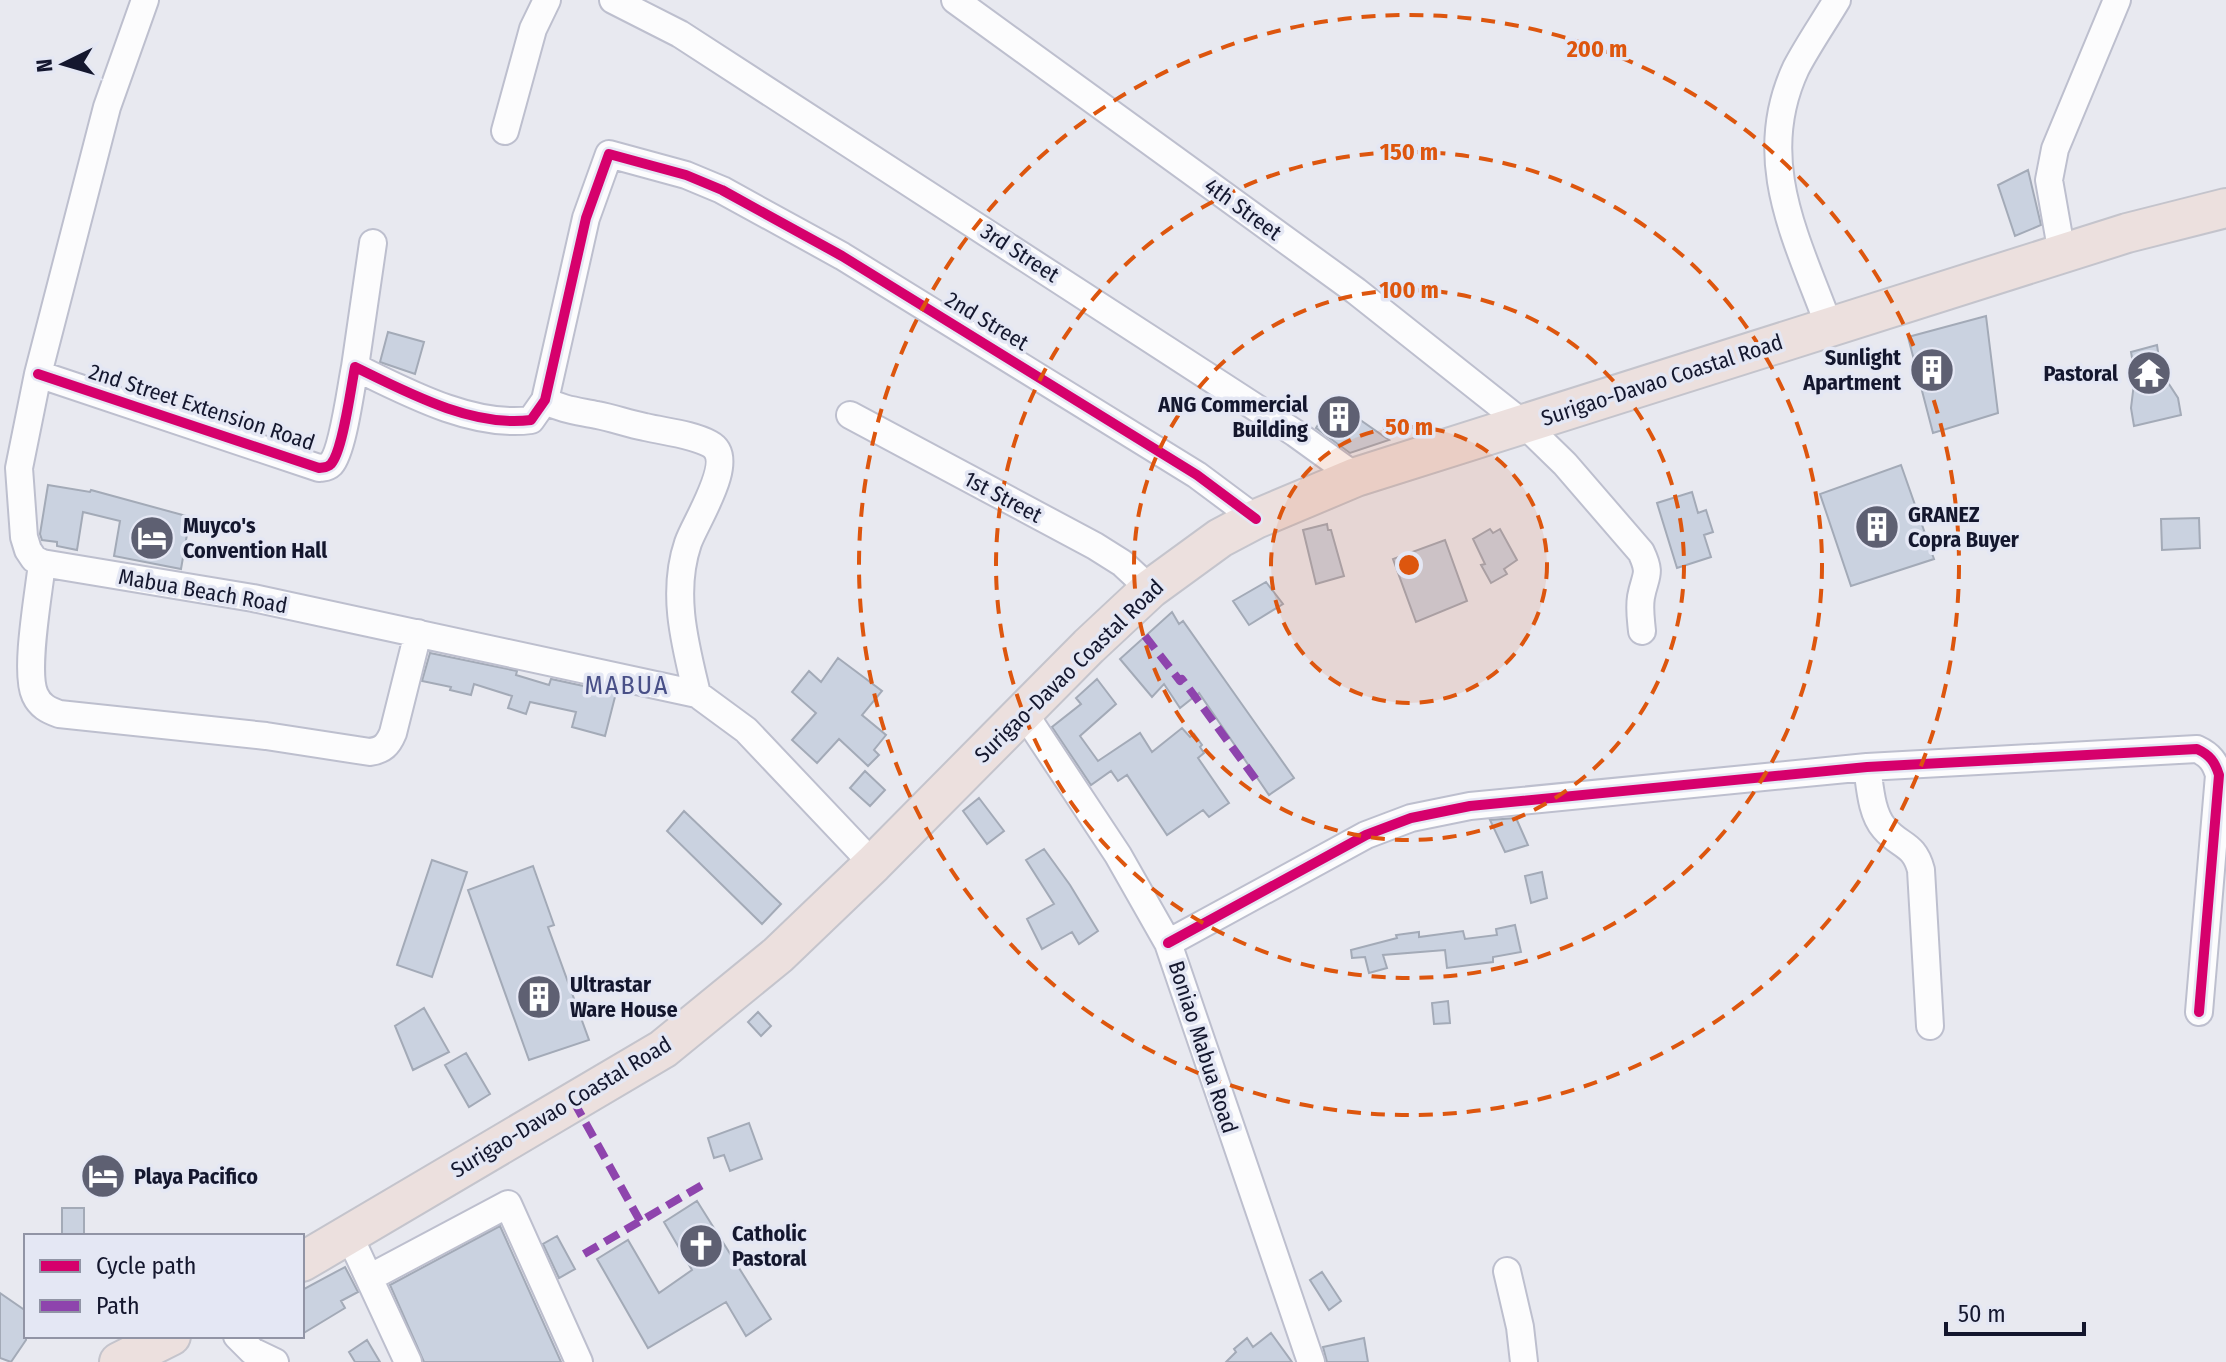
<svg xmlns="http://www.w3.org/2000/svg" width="2226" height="1362" font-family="'Fira Sans Condensed',sans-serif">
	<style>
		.building { fill: #cad2e0; stroke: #a3aab7; stroke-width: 2 }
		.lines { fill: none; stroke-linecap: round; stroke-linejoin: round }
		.minor-casing { stroke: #bdbfce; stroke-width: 30 }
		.highway-casing { stroke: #c4c4cc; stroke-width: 42 }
		.minor { stroke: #fcfcfd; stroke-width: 26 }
		.highway { stroke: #ece0de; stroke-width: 38 }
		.quiet { stroke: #8e44ad; stroke-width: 8; stroke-dasharray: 16 8; stroke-linecap: butt }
		.cycleway-casing { stroke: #e4e7f4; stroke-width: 15 }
		.cycleway { stroke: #d6006c; stroke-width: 10 }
		.ring { fill: none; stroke: #dd560e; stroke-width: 4; stroke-dasharray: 14 10 }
		.labels { text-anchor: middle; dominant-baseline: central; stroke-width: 7; stroke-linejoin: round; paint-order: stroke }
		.street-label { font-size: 22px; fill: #14172e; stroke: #e4e7f4 }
		.poi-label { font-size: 22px; font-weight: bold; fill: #14172e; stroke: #e4e7f4; text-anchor: start }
		.quarter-label { font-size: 26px; letter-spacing: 2px; fill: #484f87; stroke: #e4e7f4 }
		.centre { fill: #dd560e; stroke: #e4e7f4; stroke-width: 4 }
		.ring-label { font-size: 24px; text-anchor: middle; font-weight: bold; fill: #dd560e; stroke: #e4e7f4; stroke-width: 7; stroke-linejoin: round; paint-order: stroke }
	</style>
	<rect width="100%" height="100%" fill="#e8e9f0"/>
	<path class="building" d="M 2028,170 L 2041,225 L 2015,236 L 1998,185 Z
		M 1986,316 L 1998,413 L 1933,433 L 1908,337 Z
		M 388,332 L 424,342 L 415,374 L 380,362 Z
		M 2157,345 L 2161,372 L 2178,398 L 2181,415 L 2134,426 L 2131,408 L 2135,375 L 2131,352 Z
		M 1333,401 L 1389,440 L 1350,453 L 1316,428 Z
		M 1901,465 L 1934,559 L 1851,586 L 1820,494 Z
		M 48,485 L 90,492 L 91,490 L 190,517 L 181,569 L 114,556 L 120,521 L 83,512 L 77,550 L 57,546 L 57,542 L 42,540 L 40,534 Z
		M 1692,492 L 1698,513 L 1706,510 L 1713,532 L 1704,535 L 1711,557 L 1677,568 L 1657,503 Z
		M 2199,518 L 2200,548 L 2162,550 L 2161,519 Z
		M 1327,524 L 1328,530 L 1331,530 L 1344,576 L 1316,584 L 1303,530 Z
		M 1490,529 L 1493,533 L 1500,529 L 1517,560 L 1504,569 L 1507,574 L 1491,583 L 1481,565 L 1485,564 L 1473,539 Z
		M 1445,540 L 1467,601 L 1416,622 L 1393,559 Z
		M 1266,582 L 1283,604 L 1249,625 L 1233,601 Z
		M 1172,612 L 1179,624 L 1183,621 L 1294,778 L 1269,795 L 1199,693 L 1180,708 L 1164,684 L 1152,697 L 1120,659 Z
		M 430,653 L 517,671 L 516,675 L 549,685 L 551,679 L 616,693 L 605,736 L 572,727 L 576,712 L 530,702 L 526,714 L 508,708 L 512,696 L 474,684 L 471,695 L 450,690 L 451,687 L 422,681 Z
		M 838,658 L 882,691 L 862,715 L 886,735 L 874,750 L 879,755 L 868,766 L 839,739 L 817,763 L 792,740 L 816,713 L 792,692 L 809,671 L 821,682 Z
		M 1097,679 L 1116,704 L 1080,736 L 1098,761 L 1140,733 L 1152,752 L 1182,728 L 1190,737 L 1194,734 L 1202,745 L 1200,747 L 1204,753 L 1198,758 L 1229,803 L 1209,817 L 1203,810 L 1167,835 L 1127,775 L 1118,781 L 1111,771 L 1091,785 L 1052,727 L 1081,704 L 1076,698 Z
		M 865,771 L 885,790 L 870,806 L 850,788 Z
		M 979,798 L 1004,831 L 987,844 L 963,811 Z
		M 684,811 L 781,904 L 762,924 L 667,831 Z
		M 1516,818 L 1528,845 L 1505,852 L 1490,820 Z
		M 1044,849 L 1070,885 L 1098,931 L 1079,944 L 1072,932 L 1042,949 L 1027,919 L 1054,904 L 1026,860 Z
		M 432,860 L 467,872 L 432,977 L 397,965 Z
		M 533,866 L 554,925 L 548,927 L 589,1040 L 529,1060 L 468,890 Z
		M 1542,872 L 1547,898 L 1531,903 L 1525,876 Z
		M 1515,925 L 1521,952 L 1493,957 L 1493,962 L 1447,968 L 1445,950 L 1383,955 L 1387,968 L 1369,973 L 1365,957 L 1352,958 L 1351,950 L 1397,938 L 1396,935 L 1419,932 L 1419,937 L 1463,931 L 1465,939 L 1497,935 L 1496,929 Z
		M 1448,1001 L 1450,1023 L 1434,1024 L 1432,1003 Z
		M 424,1008 L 449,1052 L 413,1070 L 395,1026 Z
		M 758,1012 L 771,1026 L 761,1036 L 748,1022 Z
		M 466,1053 L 490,1094 L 469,1107 L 445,1065 Z
		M 749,1123 L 762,1159 L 730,1171 L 724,1155 L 714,1158 L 708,1138 Z
		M 93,1159 L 113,1159 L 113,1194 L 92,1194 Z
		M 697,1201 L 771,1319 L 746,1336 L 726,1302 L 648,1348 L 597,1259 L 628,1240 L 659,1293 L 692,1270 L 664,1222 Z
		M 62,1208 L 84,1208 L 84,1236 L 62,1236 Z
		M 500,1226 L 561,1362 L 424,1362 L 390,1285 Z
		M 557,1236 L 575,1269 L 559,1278 L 543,1244 Z
		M 345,1267 L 358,1292 L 341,1301 L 345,1308 L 302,1334 L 302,1290 Z
		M 1322,1272 L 1341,1301 L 1329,1310 L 1310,1280 Z
		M 0,1293 L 26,1311 L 26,1340 L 11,1362 L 0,1358 Z
		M 1271,1333 L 1292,1362 L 1226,1362 L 1236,1352 L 1234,1349 L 1247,1338 L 1253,1347 Z
		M 1364,1338 L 1368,1362 L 1327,1362 L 1323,1347 Z
		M 367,1340 L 380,1362 L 355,1362 L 349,1352 Z"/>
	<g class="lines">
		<g class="minor-casing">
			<path id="minor" d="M 145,0 L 107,107 L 38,374 L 19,468 L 24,537 L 28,550 L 34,559 L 42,563 L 253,598 L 697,694 L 746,730 L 873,864
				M 613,0 L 680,34 L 1295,433 L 1356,477
				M 955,0 L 1356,291 L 1525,425 L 1565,464 L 1641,552 C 1652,575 1645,575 1641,597 C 1639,609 1641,620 1642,631
				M 505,131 L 533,29 L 547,0
				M 2062,254 L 2049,180 L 2055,149 L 2117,0
				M 1829,326 C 1797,239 1753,160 1796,68 C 1808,45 1824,22 1837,0
				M 355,367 L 373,243
				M 38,374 L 319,468 C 325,467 327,468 331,464 C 343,451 351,386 355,367 C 406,392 473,428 531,420 L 545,400 L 586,218 L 609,154 L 686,175 L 722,190 L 842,256 L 1197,475 L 1256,519
				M 545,400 C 562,410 578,411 597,415 C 613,418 629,424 645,427 C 666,432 691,434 710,444 C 738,459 695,522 688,543 C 671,593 685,644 697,694
				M 850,415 L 1095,546 L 1122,563 L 1150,589
				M 42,563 C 39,592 24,672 35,695 C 40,706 48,710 59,714 L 266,736 L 370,752 C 383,750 388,745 393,733 L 418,633
				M 1024,713 L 1118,855 L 1168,943 L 1311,1362
				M 1867,767 C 1870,786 1871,813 1884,828 C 1900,847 1914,843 1921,870 L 1930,1026
				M 1168,943 L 1366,835 L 1411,818 L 1470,806 L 1867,767 L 2197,749 C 2210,755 2215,762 2219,775 L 2199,1012
				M 349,1235 L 408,1362
				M 1507,1271 L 1520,1327 L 1524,1362
				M 369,1278 L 508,1204 L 579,1362
				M 237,1336 L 252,1351 L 275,1362"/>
		</g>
		<g class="highway-casing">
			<path id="highway" d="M 302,1262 L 663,1049 L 778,955 L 873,864 L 1089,646 L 1150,589 L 1220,538 L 1256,519 L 1356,477 L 2127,233 L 2226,208
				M 119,1362 L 171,1336"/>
		</g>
		<use href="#minor" class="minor"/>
		<use href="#highway" class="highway"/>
		<path class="quiet" d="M 1145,636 L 1180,681 L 1182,679 L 1257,781
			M 574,1102 L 640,1221
			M 584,1254 L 704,1184"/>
		<g class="cycleway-casing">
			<path id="cycleway" d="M 38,374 L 319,468 C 325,467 327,468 331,464 C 343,451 351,386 355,367 C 406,392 473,428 531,420 L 545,400 L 586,218 L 609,154 L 686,175 L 722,190 L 842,256 L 1197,475 L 1256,519
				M 1168,943 L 1366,835 L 1411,818 L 1470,806 L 1867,767 L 2197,749 C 2210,755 2215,762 2219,775 L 2199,1012"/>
		</g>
		<use href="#cycleway" class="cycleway"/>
	</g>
	<circle cx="1409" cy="565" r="138" fill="#dd560e" fill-opacity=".12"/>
	<g class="ring">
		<circle cx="1409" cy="565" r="138"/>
		<circle cx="1409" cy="565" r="275"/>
		<circle cx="1409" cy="565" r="413"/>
		<circle cx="1409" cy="565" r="550"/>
	</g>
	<defs>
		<g id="building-disc" transform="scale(2.3)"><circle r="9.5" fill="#5e6072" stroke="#e4e7f4"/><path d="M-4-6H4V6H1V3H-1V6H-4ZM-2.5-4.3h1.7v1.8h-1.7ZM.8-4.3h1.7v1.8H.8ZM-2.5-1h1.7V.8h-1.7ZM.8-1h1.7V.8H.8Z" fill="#fff"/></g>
		<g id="temple-disc" transform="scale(2.3)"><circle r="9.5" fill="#5e6072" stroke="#e4e7f4"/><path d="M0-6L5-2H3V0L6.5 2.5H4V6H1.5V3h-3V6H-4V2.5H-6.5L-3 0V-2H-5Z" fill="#fff"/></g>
		<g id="hotel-disc" transform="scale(2.3)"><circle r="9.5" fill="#5e6072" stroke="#e4e7f4"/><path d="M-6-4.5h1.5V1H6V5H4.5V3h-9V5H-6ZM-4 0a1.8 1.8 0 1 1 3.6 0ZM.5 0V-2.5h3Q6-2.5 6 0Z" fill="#fff"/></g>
		<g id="church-disc" transform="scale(2.3)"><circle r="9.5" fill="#5e6072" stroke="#e4e7f4"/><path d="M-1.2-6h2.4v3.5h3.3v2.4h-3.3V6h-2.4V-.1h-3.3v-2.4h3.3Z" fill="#fff"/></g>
	</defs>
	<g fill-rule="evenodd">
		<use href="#building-disc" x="1932" y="370"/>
		<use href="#temple-disc" x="2149" y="373"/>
		<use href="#building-disc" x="1339" y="417"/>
		<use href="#building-disc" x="1877" y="527"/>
		<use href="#hotel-disc" x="152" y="538"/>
		<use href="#building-disc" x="539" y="997"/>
		<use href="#hotel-disc" x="103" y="1176"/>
		<use href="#church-disc" x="701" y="1246"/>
	</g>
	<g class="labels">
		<g class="street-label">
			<text transform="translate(1243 209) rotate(36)">4th Street</text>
			<text transform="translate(1020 253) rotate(33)">3rd Street</text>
			<text transform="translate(987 321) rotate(31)">2nd Street</text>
			<text transform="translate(1662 380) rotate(-18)">Surigao-Davao Coastal Road</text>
			<text transform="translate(202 407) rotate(18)">2nd Street Extension Road</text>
			<text transform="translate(1003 497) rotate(28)">1st Street</text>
			<text transform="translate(203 591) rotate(10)">Mabua Beach Road</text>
			<text transform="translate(1069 671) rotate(-44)">Surigao-Davao Coastal Road</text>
			<text transform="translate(1203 1047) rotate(72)">Boniao Mabua Road</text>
			<text transform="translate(561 1107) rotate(-31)">Surigao-Davao Coastal Road</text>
		</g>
		<g class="poi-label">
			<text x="1901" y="357" text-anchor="end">Sunlight<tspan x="1901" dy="25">Apartment</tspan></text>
			<text x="2118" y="373" text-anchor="end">Pastoral</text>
			<text x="1308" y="404" text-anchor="end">ANG Commercial<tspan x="1308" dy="25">Building</tspan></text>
			<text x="1908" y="514">GRANEZ<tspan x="1908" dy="25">Copra Buyer</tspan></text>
			<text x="183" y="525">Muyco's<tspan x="183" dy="25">Convention Hall</tspan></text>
			<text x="570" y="984">Ultrastar<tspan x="570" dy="25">Ware House</tspan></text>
			<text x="134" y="1176">Playa Pacifico</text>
			<text x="732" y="1233">Catholic<tspan x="732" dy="25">Pastoral</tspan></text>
		</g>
		<g class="quarter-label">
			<text x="627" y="685">MABUA</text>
		</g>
	</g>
	<circle cx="1409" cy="565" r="12" class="centre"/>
	<g class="ring-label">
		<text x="1597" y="57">200 m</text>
		<text x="1409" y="160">150 m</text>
		<text x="1409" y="298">100 m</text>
		<text x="1409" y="435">50 m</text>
	</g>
	<rect x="24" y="1234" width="280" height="104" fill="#e4e7f4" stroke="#9194a5" stroke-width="2"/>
	<rect x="40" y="1260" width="40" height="12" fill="#d6006c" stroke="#9194a5" stroke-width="2"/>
	<text x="96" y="1274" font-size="24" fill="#14172e">Cycle path</text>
	<rect x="40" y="1300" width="40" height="12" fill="#8e44ad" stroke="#9194a5" stroke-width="2"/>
	<text x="96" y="1314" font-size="24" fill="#14172e">Path</text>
	<g transform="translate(64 64) rotate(265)" stroke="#e4e7f4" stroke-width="6" paint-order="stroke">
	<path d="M0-6L14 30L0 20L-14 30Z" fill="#14172e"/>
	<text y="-12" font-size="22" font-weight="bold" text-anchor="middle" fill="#14172e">N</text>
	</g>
	<path d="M1946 1322v12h138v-12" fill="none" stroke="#14172e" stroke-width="4"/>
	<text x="1958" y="1322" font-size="24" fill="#14172e" stroke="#e4e7f4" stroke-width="6" paint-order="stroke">50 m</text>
</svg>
